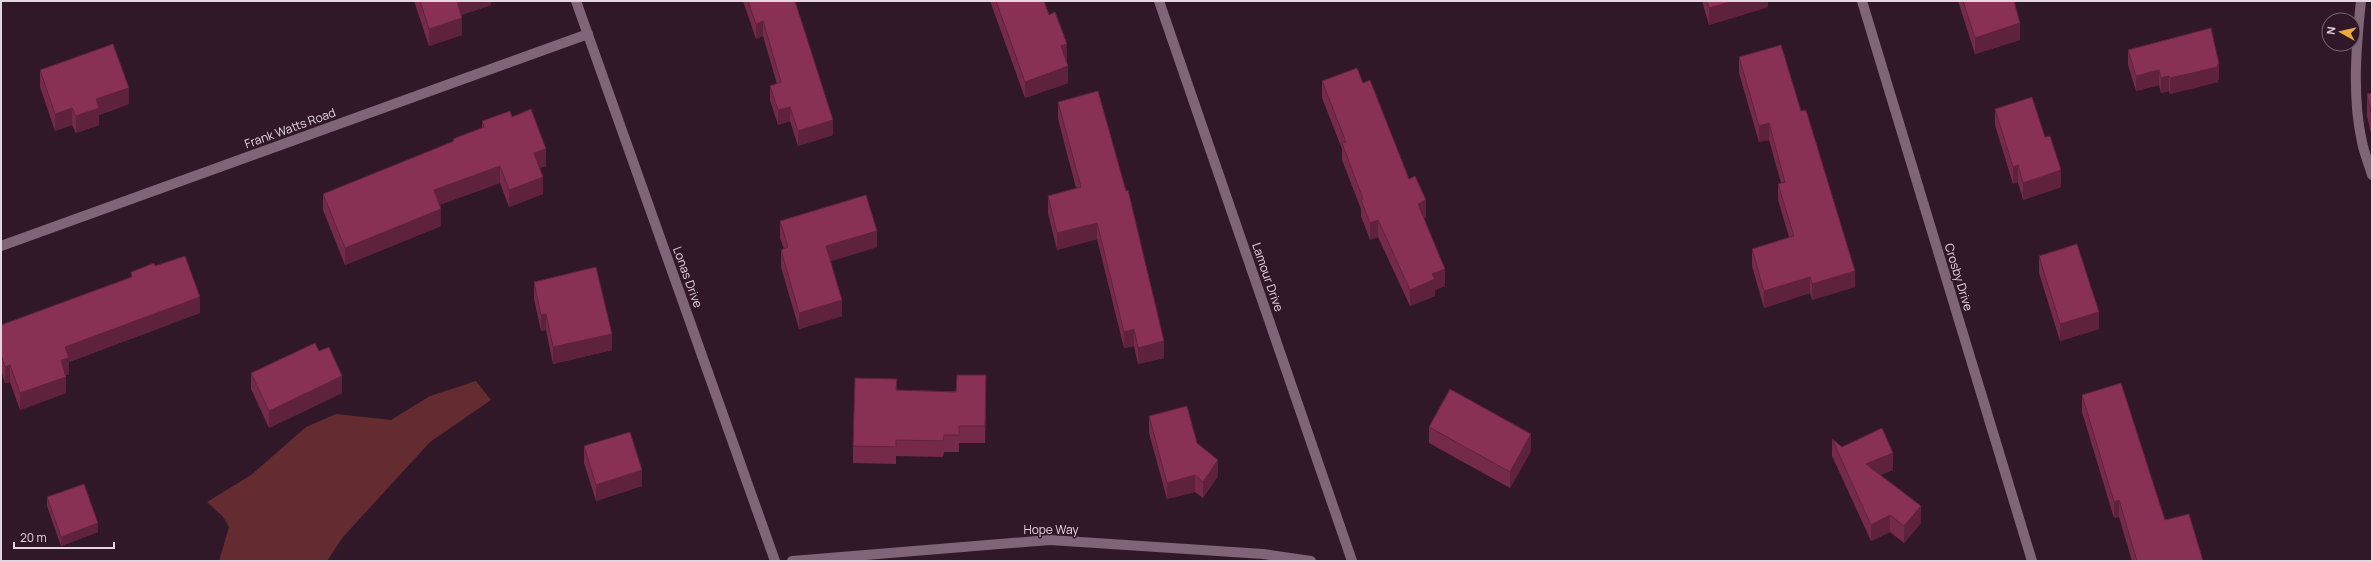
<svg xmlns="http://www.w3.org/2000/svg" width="2373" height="562" font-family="Manrope,sans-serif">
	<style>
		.green { fill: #642b30 }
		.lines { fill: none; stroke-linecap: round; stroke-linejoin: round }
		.service { stroke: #806477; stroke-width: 10 }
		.minor { stroke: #806477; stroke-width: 10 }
		.tertiary { stroke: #806477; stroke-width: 10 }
		.wall { fill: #752a49 }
		.shaded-wall { fill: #5f223c }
		.building { fill: #883155; stroke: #5f223c }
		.labels { text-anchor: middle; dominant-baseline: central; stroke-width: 3; stroke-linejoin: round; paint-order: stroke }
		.street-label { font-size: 12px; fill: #e5d5df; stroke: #301829 }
	</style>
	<rect width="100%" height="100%" fill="#301829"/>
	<path class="green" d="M 476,381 L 491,400 L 430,442 L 343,537 L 327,561 L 219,561 L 229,527 L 223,517 L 207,502 L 251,475 L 306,427 L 336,414 L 391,420 L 430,396 Z"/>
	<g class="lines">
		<path class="service" d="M 2361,1 C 2356,47 2352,97 2362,142 C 2364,153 2369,164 2372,175"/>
		<path class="minor" d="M 1159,1 L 1352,561
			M 1862,1 L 2032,561
			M 1,246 L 588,34
			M 792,561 L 1050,540 L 1263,554 L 1311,561"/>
		<path class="tertiary" d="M 576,1 L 775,561"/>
	</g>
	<path class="wall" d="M 414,1 L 491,1 L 491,5 L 461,15 L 462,35 L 429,46 Z
		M 743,1 L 795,1 L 833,135 L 798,146 L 790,121 L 778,125 L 770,100 L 770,86 L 777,84 L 763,36 L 756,39 Z
		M 990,1 L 1044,1 L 1067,61 L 1066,61 L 1068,83 L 1025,98 Z
		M 1702,1 L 1768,1 L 1768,7 L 1709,25 Z
		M 1958,1 L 2014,1 L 2020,40 L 1975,54 Z
		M 2128,50 L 2219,79 L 2218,80 L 2218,82 L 2170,94 L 2169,91 L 2161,93 L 2159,85 L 2136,91 L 2128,65 Z
		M 1739,57 L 1801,111 L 1855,287 L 1812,300 L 1810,293 L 1764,308 L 1752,266 L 1752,249 L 1789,237 L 1778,200 L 1778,184 L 1781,183 L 1769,140 L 1759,142 L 1739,73 Z
		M 40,70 L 129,104 L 99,115 L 99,125 L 76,133 L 72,125 L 55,131 L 40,87 Z
		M 1322,81 L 1363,83 L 1409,179 L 1426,217 L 1424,218 L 1445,286 L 1435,290 L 1435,296 L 1410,306 L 1378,237 L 1370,240 L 1361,216 L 1361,209 L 1342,160 L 1342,149 L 1322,98 Z
		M 2372,93 L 2372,138 L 2367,116 L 2367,94 Z
		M 1058,102 L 1164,358 L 1138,364 L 1134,346 L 1124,348 L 1097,239 L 1057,250 L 1048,213 L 1048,196 L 1076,188 L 1058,119 Z
		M 1995,109 L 2061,187 L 2023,200 L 2018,182 L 2013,184 L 1995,125 Z
		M 512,117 L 546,166 L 540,168 L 543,194 L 509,207 L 500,183 L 439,205 L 441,226 L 345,265 L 323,210 L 323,194 L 453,142 L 453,139 L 482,128 L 482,121 Z
		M 780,221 L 877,247 L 830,261 L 842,316 L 799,329 L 781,267 L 781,250 L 784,249 L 780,238 Z
		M 2039,256 L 2099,329 L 2060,341 L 2039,273 Z
		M 155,266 L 200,313 L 69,362 L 69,374 L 66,375 L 66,393 L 20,410 L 10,382 L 5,383 L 1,371 L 1,325 L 131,277 L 131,272 Z
		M 534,282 L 612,350 L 553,364 L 546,330 L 541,331 L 534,299 Z
		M 319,351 L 342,393 L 269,428 L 251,389 L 251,373 Z
		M 897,390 L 986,392 L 985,443 L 959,443 L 959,452 L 944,452 L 943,457 L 896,456 L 896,464 L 853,463 L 853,446 Z
		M 2082,395 L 2165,520 L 2203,561 L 2132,561 L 2119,517 L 2114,518 L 2082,412 Z
		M 1149,416 L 1197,443 L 1218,476 L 1203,498 L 1195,492 L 1167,499 L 1149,433 Z
		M 1429,427 L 1531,451 L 1510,488 L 1429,443 Z
		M 1832,439 L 1842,447 L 1893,470 L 1880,475 L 1921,523 L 1904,543 L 1890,532 L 1871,541 L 1832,456 Z
		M 584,446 L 642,486 L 596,501 L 584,463 Z
		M 47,497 L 98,532 L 61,546 L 47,506 Z"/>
	<path class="shaded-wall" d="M 457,1 L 491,1 L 491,5 L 457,16 Z
		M 1733,1 L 1768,1 L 1768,7 L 1709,25 L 1709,8 Z
		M 462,18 L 462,35 L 429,46 L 429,29 Z
		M 763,21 L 763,36 L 756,39 L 756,24 Z
		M 2020,23 L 2020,40 L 1975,54 L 1975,38 Z
		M 1067,44 L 1067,61 L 1061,63 L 1061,46 Z
		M 2219,64 L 2219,79 L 2218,80 L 2218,82 L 2170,94 L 2170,78 Z
		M 1068,66 L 1068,83 L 1025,98 L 1025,82 Z
		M 2159,70 L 2159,85 L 2136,91 L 2136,76 Z
		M 2169,76 L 2169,91 L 2161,93 L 2161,78 Z
		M 129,88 L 129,104 L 99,115 L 99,125 L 76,133 L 76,116 L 96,99 Z
		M 790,107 L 790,121 L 778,125 L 778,110 Z
		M 72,108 L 72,125 L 55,131 L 55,114 Z
		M 833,120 L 833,135 L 798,146 L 798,131 Z
		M 1769,123 L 1769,140 L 1759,142 L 1759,126 Z
		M 546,149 L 546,166 L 534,170 L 534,153 Z
		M 2018,165 L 2018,182 L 2013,184 L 2013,167 Z
		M 500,166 L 500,183 L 434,207 L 434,190 Z
		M 2061,170 L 2061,187 L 2023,200 L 2023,183 Z
		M 543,177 L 543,194 L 509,207 L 509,190 Z
		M 1426,200 L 1426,217 L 1418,220 L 1418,204 Z
		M 441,209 L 441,226 L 345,265 L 345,248 Z
		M 1378,220 L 1378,237 L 1370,240 L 1370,223 Z
		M 1097,223 L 1097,239 L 1057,250 L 1057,233 Z
		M 877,231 L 877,247 L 826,263 L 826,246 Z
		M 1445,269 L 1445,286 L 1435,290 L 1435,296 L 1410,306 L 1410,290 L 1432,274 Z
		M 1855,271 L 1855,287 L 1812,300 L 1812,284 Z
		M 1810,277 L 1810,293 L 1764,308 L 1764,291 Z
		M 200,297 L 200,313 L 69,362 L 69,374 L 61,377 L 61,360 L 65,347 Z
		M 842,300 L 842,316 L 799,329 L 799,313 Z
		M 2099,312 L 2099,329 L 2060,341 L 2060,324 Z
		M 546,314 L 546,330 L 541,331 L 541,315 Z
		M 1134,329 L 1134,346 L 1124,348 L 1124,332 Z
		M 612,334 L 612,350 L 553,364 L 553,347 Z
		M 1164,341 L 1164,358 L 1138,364 L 1138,348 Z
		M 10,365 L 10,382 L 5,383 L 5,367 Z
		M 342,376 L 342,393 L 269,428 L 269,411 Z
		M 66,377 L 66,393 L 20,410 L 20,393 Z
		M 1531,434 L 1531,451 L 1510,488 L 1510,472 Z
		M 1893,453 L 1893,470 L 1866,481 L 1866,464 Z
		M 1218,460 L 1218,476 L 1203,498 L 1203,482 Z
		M 642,470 L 642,486 L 596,501 L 596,485 Z
		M 1195,475 L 1195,492 L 1167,499 L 1167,483 Z
		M 2119,500 L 2119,517 L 2114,518 L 2114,502 Z
		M 1921,506 L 1921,523 L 1904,543 L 1904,526 Z
		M 1890,515 L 1890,532 L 1871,541 L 1871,525 Z
		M 98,523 L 98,532 L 61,546 L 61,537 Z"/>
	<path class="building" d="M 420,1 L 457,1 L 462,18 L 429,29 Z
		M 748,1 L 795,1 L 833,120 L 798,131 L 790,107 L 778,110 L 770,86 L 781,82 L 763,21 L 756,24 Z
		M 996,1 L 1044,1 L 1049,15 L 1055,12 L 1067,44 L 1061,46 L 1068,66 L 1025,82 Z
		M 1707,1 L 1733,1 L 1709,8 Z
		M 1963,1 L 2014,1 L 2020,23 L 1975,38 Z
		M 2211,28 L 2219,64 L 2217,65 L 2218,67 L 2170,78 L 2169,76 L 2161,78 L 2159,70 L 2136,76 L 2128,50 Z
		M 113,44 L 129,88 L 96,99 L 99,108 L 76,116 L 72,108 L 55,114 L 40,70 Z
		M 1781,45 L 1801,111 L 1806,110 L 1855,271 L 1812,284 L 1810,277 L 1764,291 L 1752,249 L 1794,236 L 1778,184 L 1785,182 L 1769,123 L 1759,126 L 1739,57 Z
		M 1357,68 L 1363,83 L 1370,80 L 1409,179 L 1415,176 L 1426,200 L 1418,204 L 1445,269 L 1432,274 L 1435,279 L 1410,290 L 1378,220 L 1370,223 L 1361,200 L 1363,199 L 1342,143 L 1346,142 L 1322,81 Z
		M 1098,91 L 1126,191 L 1128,190 L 1164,341 L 1138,348 L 1134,329 L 1124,332 L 1097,223 L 1057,233 L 1048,196 L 1081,187 L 1058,102 Z
		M 2372,93 L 2372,116 L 2367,94 Z
		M 2032,97 L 2045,137 L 2050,136 L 2061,170 L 2023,183 L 2018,165 L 2013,167 L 1995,109 Z
		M 531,109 L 546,149 L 534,153 L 543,177 L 509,190 L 500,166 L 434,190 L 441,209 L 345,248 L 323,194 L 454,141 L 453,139 L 484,127 L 482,121 L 510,111 L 512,117 Z
		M 866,195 L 877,231 L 826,246 L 842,300 L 799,313 L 781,250 L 788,247 L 780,221 Z
		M 2077,244 L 2099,312 L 2060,324 L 2039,256 Z
		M 185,256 L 200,297 L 65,347 L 69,358 L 61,360 L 66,377 L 20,393 L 10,365 L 5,367 L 1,355 L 1,325 L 132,277 L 131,272 L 154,263 L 155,266 Z
		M 596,267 L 612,334 L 553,347 L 546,314 L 541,315 L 534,282 Z
		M 315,343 L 319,351 L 329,347 L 342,376 L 269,411 L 251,373 Z
		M 957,375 L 986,375 L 985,426 L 959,426 L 959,435 L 944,435 L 943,441 L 896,440 L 896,447 L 853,446 L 855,378 L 897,379 L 896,390 L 956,392 Z
		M 2121,383 L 2165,520 L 2189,514 L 2203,561 L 2137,561 L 2119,500 L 2114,502 L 2082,395 Z
		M 1450,389 L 1531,434 L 1510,472 L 1429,427 Z
		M 1187,406 L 1197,443 L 1218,460 L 1203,482 L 1195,475 L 1167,483 L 1149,416 Z
		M 1882,428 L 1893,453 L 1866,464 L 1921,506 L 1904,526 L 1890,515 L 1871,525 L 1832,439 L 1842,447 Z
		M 630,432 L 642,470 L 596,485 L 584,446 Z
		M 84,484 L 98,523 L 61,537 L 47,497 Z"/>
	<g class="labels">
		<g class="street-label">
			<text transform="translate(290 128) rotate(-20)">Frank Watts Road</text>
			<text transform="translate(688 277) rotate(70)">Lonas Drive</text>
			<text transform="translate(1268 277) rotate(71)">Lamour Drive</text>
			<text transform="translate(1959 277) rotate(73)">Crosby Drive</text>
			<text x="1051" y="529">Hope Way</text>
		</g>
	</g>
	<rect width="2373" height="562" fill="none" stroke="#e5d5df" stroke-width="4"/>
	<g transform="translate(2341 32) rotate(278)"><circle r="19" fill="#301829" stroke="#786472"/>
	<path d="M0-3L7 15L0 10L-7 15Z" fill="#eda83b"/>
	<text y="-6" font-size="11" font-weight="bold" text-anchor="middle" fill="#e5d5df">N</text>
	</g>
	<path d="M14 542v6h100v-6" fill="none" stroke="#e5d5df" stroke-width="2"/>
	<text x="20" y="542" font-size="12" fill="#e5d5df" stroke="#301829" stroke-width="3" paint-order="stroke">20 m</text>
</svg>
